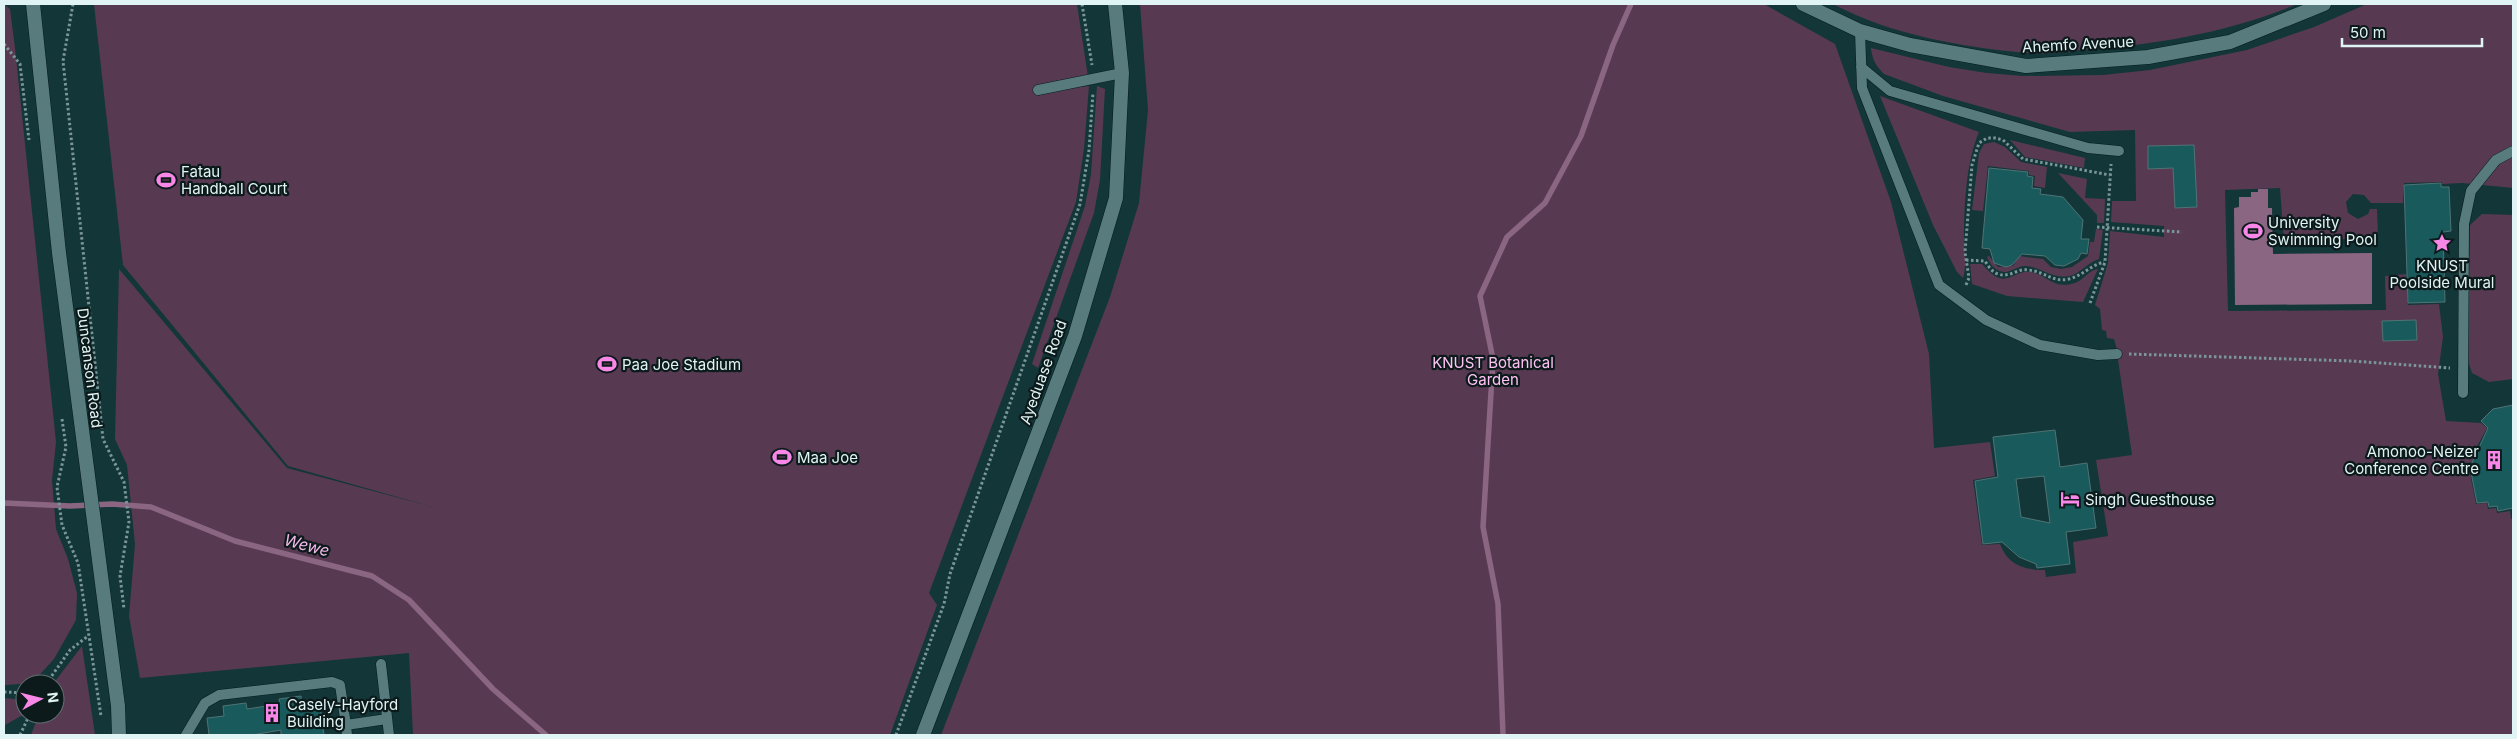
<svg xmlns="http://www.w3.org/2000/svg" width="2517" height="739" font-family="Inter,sans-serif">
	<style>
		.green { fill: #573a52 }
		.water { fill: #8a6683 }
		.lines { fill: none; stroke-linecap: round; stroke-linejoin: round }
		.stream { stroke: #8a6683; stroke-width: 5.5 }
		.building { fill: #195a5d; stroke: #507375; fill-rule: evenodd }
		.service-casing { stroke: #031c1e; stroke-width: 11 }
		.minor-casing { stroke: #031c1e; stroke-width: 15 }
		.tertiary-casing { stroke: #031c1e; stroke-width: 15 }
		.path { stroke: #7b9698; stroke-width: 3; stroke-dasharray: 2.5 2.5; stroke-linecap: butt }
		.service { stroke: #587b7d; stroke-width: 10 }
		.minor { stroke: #587b7d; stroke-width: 14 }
		.tertiary { stroke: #587b7d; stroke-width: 14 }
		.labels { text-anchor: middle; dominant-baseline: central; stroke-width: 4.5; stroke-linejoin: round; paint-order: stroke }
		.street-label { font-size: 15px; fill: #e1f4f5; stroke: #0c1a1b }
		.poi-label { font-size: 15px; fill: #e1f4f5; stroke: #0c1a1b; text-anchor: start }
		.park-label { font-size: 15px; fill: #fec2f3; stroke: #0c1a1b }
		.water-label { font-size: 16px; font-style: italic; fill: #f5b9ea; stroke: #0c1a1b }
	</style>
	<rect width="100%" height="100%" fill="#133638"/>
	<path class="green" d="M 4,4 L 10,9 L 15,48 L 56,442 L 52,480 L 56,529 L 68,559 L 77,593 L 76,620 L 54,659 L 32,683 L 6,685 L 4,685 Z
		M 94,4 L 1077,4 L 1088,77 L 1082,81 L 1081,87 L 1089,86 L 1084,149 L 1076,202 L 929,593 L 937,605 L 890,735 L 413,735 L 409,653 L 140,678 L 129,616 L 135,544 L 127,465 L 115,439 L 119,269 L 287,468 L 433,507 L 288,466 L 123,265 Z
		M 1140,4 L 1764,4 L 1835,44 L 1891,202 L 1929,354 L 1934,448 L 1990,442 L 1995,476 L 1973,480 L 1982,545 L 2000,544 C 2008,565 2024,570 2045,570 L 2046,577 L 2076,573 L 2073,542 L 2108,536 L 2096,460 L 2132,455 L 2116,346 L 2114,339 L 2107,338 L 2106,331 L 2102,330 L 2100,309 L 2095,305 L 2108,263 L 2110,231 L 2164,237 L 2164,226 L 2111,222 L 2112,201 L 2136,201 L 2135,130 L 2070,132 L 1943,96 L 1884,74 C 1876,66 1872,59 1871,48 L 1949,67 L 1987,73 L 2023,76 L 2103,75 L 2150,70 L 2247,50 L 2314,27 L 2367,4 L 2513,4 L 2513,188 L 2462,183 L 2442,184 L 2442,182 L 2404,183 L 2403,203 L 2371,203 L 2364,195 L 2353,194 L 2346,202 L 2348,213 L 2358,219 L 2368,214 L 2370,209 L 2377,209 L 2378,238 L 2284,241 L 2280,188 L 2225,190 L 2228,311 L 2386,310 L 2385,276 L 2406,274 L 2408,305 L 2439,304 L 2443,337 L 2438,374 L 2446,421 L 2481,423 L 2487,428 L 2474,452 L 2473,462 L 2468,463 L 2476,504 L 2487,503 L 2488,509 L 2496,508 L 2497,513 L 2510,511 L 2511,519 L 2513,519 L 2513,735 L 941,735 L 1110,297 L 1139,203 L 1148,110 Z
		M 1833,4 L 2297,4 C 2228,33 2153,45 2080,50 C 2062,52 2044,55 2027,53 C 1962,47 1891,35 1833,4 Z
		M 1097,86 L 1105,89 L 1100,180 L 1094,213 L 1038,368 L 1032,364 L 1085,206 L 1091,174 Z
		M 1880,96 L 1979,132 C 1966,162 1964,207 1964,239 C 1964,252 1967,265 1963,278 L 1957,272 L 1933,225 Z
		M 2010,140 L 2085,158 L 2084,168 L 2025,157 Z
		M 1994,142 L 2005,147 L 2021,162 L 2047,167 L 2045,188 L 2034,186 L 2035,176 L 2029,175 L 2029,171 L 1988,166 L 1983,211 L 1972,210 L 1979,153 L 1984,144 Z
		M 2058,173 L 2087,179 L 2085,198 L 2105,199 L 2104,223 L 2097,223 L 2097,215 Z
		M 2482,214 L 2513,215 L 2513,379 L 2489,382 L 2472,373 L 2467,358 L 2470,225 Z
		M 2096,229 L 2103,230 L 2099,259 C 2088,262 2081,273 2070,276 C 2052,280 2042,267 2025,266 C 2016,266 2009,275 2000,271 C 1993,269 1990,263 1987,257 L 1989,256 L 1998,267 L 2013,266 L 2019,256 L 2043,259 L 2051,267 L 2061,269 L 2072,267 L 2088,256 L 2090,242 L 2094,242 Z
		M 1970,264 L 1982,264 C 2008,295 2012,266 2035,273 C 2051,279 2055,289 2075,283 C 2084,280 2087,271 2098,269 L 2083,302 L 2007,296 L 1972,284 Z
		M 82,646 L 95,735 L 31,735 L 39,714 L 55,714 L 55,684 L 53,684 Z
		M 4,698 L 25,700 L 23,715 L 5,725 Z"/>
	<path class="water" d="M 2258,189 L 2268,189 L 2268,208 L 2272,208 L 2273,254 L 2372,253 L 2372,304 L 2235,305 L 2234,208 L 2239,207 L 2239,197 L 2251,197 L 2251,192 L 2258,192 Z"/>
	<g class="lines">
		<path class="stream" d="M 4,503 L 70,506 L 112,504 L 151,507 L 235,541 L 372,576 L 409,600 L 493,689 L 546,735
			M 1503,735 L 1498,604 L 1483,527 L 1493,359 L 1480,296 L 1507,237 L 1545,203 L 1581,136 L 1613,45 L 1631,4"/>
	</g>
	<path class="building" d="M 2194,145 L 2197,207 L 2175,208 L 2173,168 L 2148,169 L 2148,146 Z
		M 1989,168 L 2028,172 L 2027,176 L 2033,177 L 2032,188 L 2041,189 L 2040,194 L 2063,197 L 2083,220 L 2081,239 L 2089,239 L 2087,254 L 2081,253 L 2078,259 L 2064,266 L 2055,265 L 2045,256 L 2022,254 L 2012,265 L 2006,267 L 1994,263 L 1990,249 L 1982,248 Z
		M 2441,183 L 2441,187 L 2449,187 L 2451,231 L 2443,232 L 2445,302 L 2408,303 L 2404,185 Z
		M 2416,320 L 2417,340 L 2383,341 L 2382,321 Z
		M 2513,405 L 2513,508 L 2498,511 L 2497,506 L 2489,507 L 2488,502 L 2477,503 L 2470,467 L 2488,428 L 2481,421 L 2493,409 Z
		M 2055,430 L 2060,467 L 2087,463 L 2096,528 L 2066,532 L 2070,564 L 2037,568 L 2036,564 L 2019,557 L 2002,542 L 1983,544 L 1975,481 L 1998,477 L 1993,437 ZM 2044,476 L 2050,523 L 2021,517 L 2016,479 Z
		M 301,696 L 302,708 L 320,706 L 324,735 L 281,735 L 281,730 L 252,735 L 209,735 L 207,718 L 224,716 L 223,706 L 246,703 L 247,709 L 280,704 L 279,699 Z"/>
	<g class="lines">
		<g class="service-casing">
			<path id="service" d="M 1860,31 L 1862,88 L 1939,285 L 1986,320 L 2040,345 L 2098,355 L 2117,354
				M 1861,67 L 1890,91 L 2088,148 L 2119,151
				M 1038,90 L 1122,73
				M 2463,393 L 2464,224 L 2471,191 L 2496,160 L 2513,151
				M 381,664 L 389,735
				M 346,725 L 347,735
				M 186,735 L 205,703 L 219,695 L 332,682 L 340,685 L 346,725 L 387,719"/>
		</g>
		<g class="minor-casing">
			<path id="minor" d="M 33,4 L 59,253 L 118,706 L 119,735"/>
		</g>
		<g class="tertiary-casing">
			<path id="tertiary" d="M 1803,4 L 1860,31 L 1910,45 L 2026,66 L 2148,57 L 2230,42 L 2324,4
				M 923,735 L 1075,336 L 1116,198 L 1122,73 L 1115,4"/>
		</g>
		<path class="path" d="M 73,4 L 63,61 L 103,439 L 124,482 L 129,522 L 120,576 L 124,609
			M 1082,4 L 1092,65
			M 4,44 L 20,64 L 29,140
			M 2097,227 L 2182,232
			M 1966,260 L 1985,261 C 1988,266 1992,272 1998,274 C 2010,278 2018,268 2028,270 C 2044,271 2053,283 2069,279 C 2082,276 2091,265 2104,262
			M 1966,285 L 1969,278 L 1965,252 L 1972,165 L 1979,143 L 1987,138 L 1995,138 L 2003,140 L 2023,159 L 2110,175
			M 2090,303 L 2105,262 L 2111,164
			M 2129,354 L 2352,361 L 2450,368
			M 62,419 L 66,447 L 57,487 L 62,525 L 78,563 L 101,716
			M 46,684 L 70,650 L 88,636
			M 4,692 L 25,693
			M 20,735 L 30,714
			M 896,735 L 944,604 L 950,574 L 1080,204 L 1089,150 L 1093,93"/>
		<use href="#service" class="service"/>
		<use href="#minor" class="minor"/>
		<use href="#tertiary" class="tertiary"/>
	</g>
	<defs>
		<g id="stadium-bare" transform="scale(1.5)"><path d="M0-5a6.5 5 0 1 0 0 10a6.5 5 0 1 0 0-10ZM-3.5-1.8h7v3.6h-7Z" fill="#f987e8" stroke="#0c1a1b" stroke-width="2.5" paint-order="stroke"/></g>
		<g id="sight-bare" transform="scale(1.5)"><path d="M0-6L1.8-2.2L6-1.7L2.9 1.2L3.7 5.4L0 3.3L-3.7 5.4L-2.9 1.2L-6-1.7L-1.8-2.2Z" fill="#f987e8" stroke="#0c1a1b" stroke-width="2.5" paint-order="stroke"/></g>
		<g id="building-bare" transform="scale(1.5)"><path d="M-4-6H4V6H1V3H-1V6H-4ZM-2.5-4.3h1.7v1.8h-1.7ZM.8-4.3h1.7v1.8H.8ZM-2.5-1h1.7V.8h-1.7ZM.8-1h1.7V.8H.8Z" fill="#f987e8" stroke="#0c1a1b" stroke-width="2.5" paint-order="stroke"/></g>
		<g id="hotel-bare" transform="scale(1.5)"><path d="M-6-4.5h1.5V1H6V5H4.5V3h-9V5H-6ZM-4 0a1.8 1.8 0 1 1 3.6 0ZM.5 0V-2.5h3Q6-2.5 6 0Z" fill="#f987e8" stroke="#0c1a1b" stroke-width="2.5" paint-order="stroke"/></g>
	</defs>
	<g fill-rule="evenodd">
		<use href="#stadium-bare" x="166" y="180"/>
		<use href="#stadium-bare" x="2253" y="231"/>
		<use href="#sight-bare" x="2442" y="243"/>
		<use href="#stadium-bare" x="607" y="364"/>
		<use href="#stadium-bare" x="782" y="457"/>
		<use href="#building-bare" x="2494" y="460"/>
		<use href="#hotel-bare" x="2070" y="499"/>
		<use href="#building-bare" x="272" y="713"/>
	</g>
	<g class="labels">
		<g class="street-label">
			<text transform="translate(2078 44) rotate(-3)">Ahemfo Avenue</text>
			<text transform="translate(90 368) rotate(83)">Duncanson Road</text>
			<text transform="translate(1043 372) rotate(-70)">Ayeduase Road</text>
		</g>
		<g class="poi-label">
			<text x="181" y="171">Fatau<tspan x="181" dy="17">Handball Court</tspan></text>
			<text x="2268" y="222">University<tspan x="2268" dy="17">Swimming Pool</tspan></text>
			<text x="2442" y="265" text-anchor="middle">KNUST<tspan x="2442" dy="17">Poolside Mural</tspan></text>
			<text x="622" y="364">Paa Joe Stadium</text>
			<text x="2479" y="451" text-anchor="end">Amonoo-Neizer<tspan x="2479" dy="17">Conference Centre</tspan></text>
			<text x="797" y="457">Maa Joe</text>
			<text x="2085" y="499">Singh Guesthouse</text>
			<text x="287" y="704">Casely-Hayford<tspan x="287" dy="17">Building</tspan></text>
		</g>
		<g class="park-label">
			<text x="1493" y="362">KNUST Botanical<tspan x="1493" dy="17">Garden</tspan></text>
		</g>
		<g class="water-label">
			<text transform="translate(307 545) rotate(15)">Wewe</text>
		</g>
	</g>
	<rect width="2517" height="739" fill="none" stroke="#e1f4f5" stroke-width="10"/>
	<g transform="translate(40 699) rotate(83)"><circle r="24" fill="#0c1a1b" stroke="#617172"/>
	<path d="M0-4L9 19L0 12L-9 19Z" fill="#f987e8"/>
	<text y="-8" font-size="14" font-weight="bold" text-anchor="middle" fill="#e1f4f5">N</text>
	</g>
	<path d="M2342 38v8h140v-8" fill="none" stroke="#e1f4f5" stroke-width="2.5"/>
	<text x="2350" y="38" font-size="15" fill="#e1f4f5" stroke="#0c1a1b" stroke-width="4" paint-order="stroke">50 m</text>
</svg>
